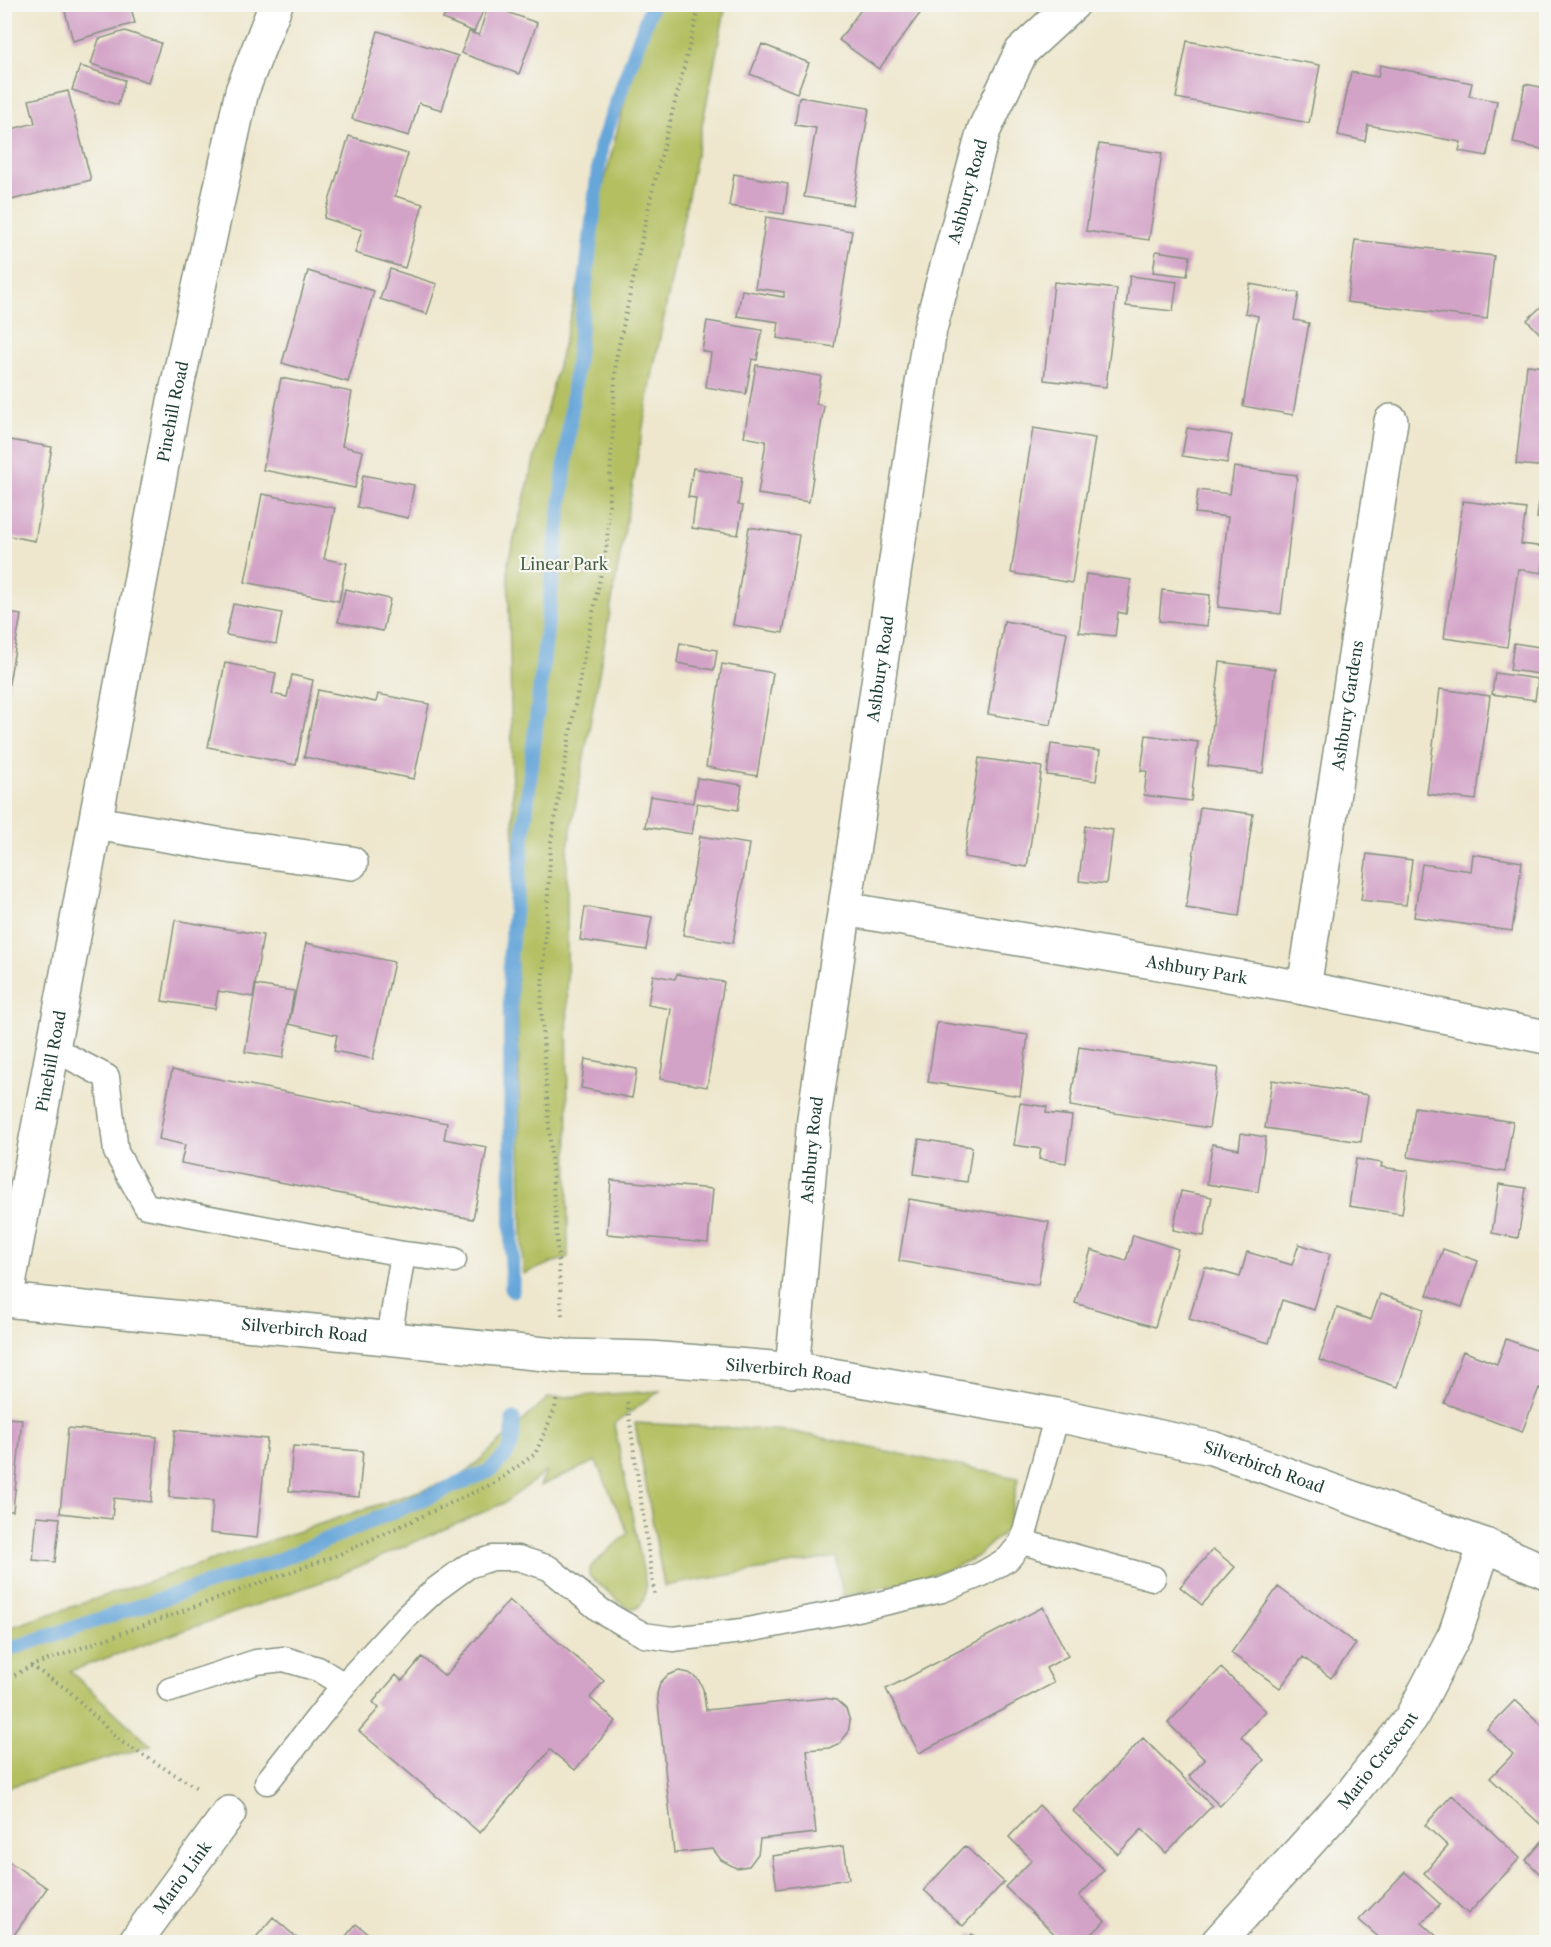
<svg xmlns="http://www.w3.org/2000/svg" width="1551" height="1947" font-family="'Libre Caslon Text',serif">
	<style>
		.green { fill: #b3bf61; stroke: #697e4a; stroke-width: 1.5 }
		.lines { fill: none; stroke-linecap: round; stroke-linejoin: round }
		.stream { stroke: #66a6d9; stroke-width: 15 }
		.building { fill: #d3a3c7 }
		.service-casing { stroke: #869280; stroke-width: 27 }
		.minor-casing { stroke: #869280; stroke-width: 36 }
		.tertiary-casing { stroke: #869280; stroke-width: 36 }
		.path { stroke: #869280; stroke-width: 4; stroke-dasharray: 1.5 4.5; stroke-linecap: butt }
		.service { stroke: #fff; stroke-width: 24 }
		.minor { stroke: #fff; stroke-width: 33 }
		.tertiary { stroke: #fff; stroke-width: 33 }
		.labels { text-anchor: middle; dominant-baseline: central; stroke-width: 4.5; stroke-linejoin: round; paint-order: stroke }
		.street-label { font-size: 16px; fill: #1f3d34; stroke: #f6f6f2 }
		.park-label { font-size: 16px; fill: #445e3f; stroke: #f6f6f2 }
	</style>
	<rect width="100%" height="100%" fill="#f6f6f2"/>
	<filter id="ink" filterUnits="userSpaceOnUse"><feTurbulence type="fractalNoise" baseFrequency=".0167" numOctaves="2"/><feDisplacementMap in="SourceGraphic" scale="12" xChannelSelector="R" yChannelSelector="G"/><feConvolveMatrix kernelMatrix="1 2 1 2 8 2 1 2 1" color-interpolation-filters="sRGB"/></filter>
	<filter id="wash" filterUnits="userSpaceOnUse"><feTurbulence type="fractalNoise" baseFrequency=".008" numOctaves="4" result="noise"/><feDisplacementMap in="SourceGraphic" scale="24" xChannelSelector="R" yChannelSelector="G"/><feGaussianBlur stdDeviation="1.35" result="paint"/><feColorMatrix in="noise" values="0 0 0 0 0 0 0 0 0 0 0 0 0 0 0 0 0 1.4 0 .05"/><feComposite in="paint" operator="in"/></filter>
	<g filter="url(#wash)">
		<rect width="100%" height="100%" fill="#eee7cd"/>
		<path class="green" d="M 649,5 L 726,5 L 651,382 L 567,853 L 568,1257 L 523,1274 L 508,563 Z
			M 660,1391 L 614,1424 L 646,1585 C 645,1599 644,1610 627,1608 L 589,1576 L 590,1568 L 594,1563 L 628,1533 L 596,1461 L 540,1486 L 546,1472 L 504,1503 L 332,1578 L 70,1671 L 151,1746 L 5,1788 L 5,1629 L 461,1477 L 548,1398 Z
			M 635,1423 L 789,1431 L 1018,1478 L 1008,1528 L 977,1556 L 957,1566 L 908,1582 L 843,1596 L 836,1557 L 664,1586 Z"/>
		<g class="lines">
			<path class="stream" d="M 512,1290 L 510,954 L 601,146 L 652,4
				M 4,1651 L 279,1560 L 489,1471 C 511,1452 514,1448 513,1419"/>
		</g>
		<g id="blocks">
			<path class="building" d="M 63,4 L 130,4 L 135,23 L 73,41 Z
				M 449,4 L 486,4 L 474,32 L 443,19 Z
				M 865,4 L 927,4 L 879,69 L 839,40 Z
				M 488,5 L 537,23 L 519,74 L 461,53 L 469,32 L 479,35 Z
				M 125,31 L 161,43 L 148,82 L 91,64 L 99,39 Z
				M 378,31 L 458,56 L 442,110 L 419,103 L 409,136 L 352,119 Z
				M 1187,41 L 1320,65 L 1309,123 L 1176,98 Z
				M 762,44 L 809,63 L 797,93 L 750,74 Z
				M 1380,65 L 1472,83 L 1469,96 L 1497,101 L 1487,156 L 1459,151 L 1461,142 L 1368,125 L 1365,141 L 1338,135 L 1351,72 L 1378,77 Z
				M 80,66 L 125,80 L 118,105 L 72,90 Z
				M 1525,84 L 1546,88 L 1546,150 L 1513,143 Z
				M 68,91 L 91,180 L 11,200 L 4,176 L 4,131 L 35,123 L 29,100 Z
				M 799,97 L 869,108 L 853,205 L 804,197 L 816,128 L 795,125 Z
				M 349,136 L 408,154 L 395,196 L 423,204 L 405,268 L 355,253 L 362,230 L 324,218 Z
				M 1099,144 L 1162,153 L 1149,240 L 1086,231 Z
				M 734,174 L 788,184 L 784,214 L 729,206 Z
				M 766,217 L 852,231 L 834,347 L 777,338 L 779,322 L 737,316 L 742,290 L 784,297 L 784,292 L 755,288 Z
				M 1355,240 L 1494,256 L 1487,319 L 1347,302 Z
				M 1156,251 L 1190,256 L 1187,276 L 1153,272 Z
				M 390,269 L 437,284 L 427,314 L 380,299 Z
				M 308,271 L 374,291 L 348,382 L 282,363 Z
				M 1130,276 L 1177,282 L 1173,311 L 1126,306 Z
				M 1054,282 L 1117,289 L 1106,387 L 1044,380 Z
				M 1250,284 L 1299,293 L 1294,320 L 1309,323 L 1293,415 L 1243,406 L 1258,316 L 1245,313 Z
				M 1546,302 L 1546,340 L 1527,320 Z
				M 707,321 L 762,330 L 757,360 L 752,359 L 746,394 L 706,387 L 711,353 L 702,351 Z
				M 756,365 L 821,376 L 816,404 L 824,406 L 809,502 L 758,494 L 766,441 L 744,437 Z
				M 1527,365 L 1546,367 L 1546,467 L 1516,464 Z
				M 281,378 L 352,392 L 342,446 L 363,451 L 355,488 L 263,470 Z
				M 1033,428 L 1095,438 L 1072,583 L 1011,573 Z
				M 1187,428 L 1232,435 L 1227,463 L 1182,456 Z
				M 4,439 L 52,447 L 35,541 L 4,535 Z
				M 1234,467 L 1297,475 L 1281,614 L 1218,607 L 1228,517 L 1195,513 L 1198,490 L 1230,494 Z
				M 693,468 L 742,477 L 738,505 L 743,506 L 738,535 L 692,528 L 696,498 L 688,497 Z
				M 363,475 L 414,485 L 408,518 L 357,507 Z
				M 1541,485 L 1546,485 L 1546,519 L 1537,518 Z
				M 262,494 L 335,508 L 324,559 L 347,563 L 339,601 L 245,582 Z
				M 1463,501 L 1526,509 L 1521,544 L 1545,547 L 1542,573 L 1518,569 L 1507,647 L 1444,638 Z
				M 749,527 L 799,535 L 783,633 L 733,625 Z
				M 1086,574 L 1131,580 L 1126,614 L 1118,612 L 1115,636 L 1079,632 Z
				M 345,589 L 390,599 L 383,631 L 338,622 Z
				M 1162,590 L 1210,595 L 1207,626 L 1159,621 Z
				M 233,604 L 282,613 L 276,644 L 226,635 Z
				M 4,612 L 21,615 L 6,700 L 4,699 Z
				M 1004,621 L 1067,632 L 1051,725 L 988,714 Z
				M 680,643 L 717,650 L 714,670 L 677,663 Z
				M 1514,643 L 1546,648 L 1546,675 L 1510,670 Z
				M 1220,662 L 1275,669 L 1263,773 L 1208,766 Z
				M 225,663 L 276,673 L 272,694 L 287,697 L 292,675 L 313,680 L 296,765 L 208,747 Z
				M 722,664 L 773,673 L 757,776 L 706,767 Z
				M 1495,673 L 1538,679 L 1535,700 L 1492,694 Z
				M 1440,689 L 1490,696 L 1476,800 L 1427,794 Z
				M 318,690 L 376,702 L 378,694 L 429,704 L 414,779 L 304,757 Z
				M 1146,735 L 1198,742 L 1191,801 L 1144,795 L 1147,771 L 1141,771 Z
				M 1051,744 L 1100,751 L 1096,781 L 1047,775 Z
				M 979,758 L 1042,767 L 1027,867 L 964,857 Z
				M 697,778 L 742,785 L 738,810 L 697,803 L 692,834 L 645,827 L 650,796 L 693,803 Z
				M 1200,807 L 1253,814 L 1239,916 L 1186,908 Z
				M 1085,826 L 1113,830 L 1106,884 L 1079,881 Z
				M 700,836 L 749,844 L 733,943 L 683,935 Z
				M 1367,854 L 1412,860 L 1406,905 L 1361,900 Z
				M 1473,854 L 1522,862 L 1512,931 L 1414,917 L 1422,864 L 1471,871 Z
				M 585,907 L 652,917 L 646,950 L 580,940 Z
				M 175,920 L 263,935 L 253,997 L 218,991 L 215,1009 L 162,1001 Z
				M 306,943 L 394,962 L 373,1059 L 334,1051 L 337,1035 L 289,1024 Z
				M 677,974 L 724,982 L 707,1087 L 660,1079 L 671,1009 L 648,1005 L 653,975 L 675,979 Z
				M 256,985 L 294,991 L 283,1058 L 245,1052 Z
				M 937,1022 L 1028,1035 L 1020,1096 L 928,1082 Z
				M 1079,1047 L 1218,1068 L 1209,1128 L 1070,1106 Z
				M 585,1059 L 637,1069 L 632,1098 L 581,1088 Z
				M 172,1070 L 447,1123 L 444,1139 L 487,1147 L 473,1219 L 181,1163 L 185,1145 L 159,1139 Z
				M 1272,1080 L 1368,1095 L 1361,1142 L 1265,1128 Z
				M 1020,1103 L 1047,1107 L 1046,1113 L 1072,1116 L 1066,1163 L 1039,1159 L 1041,1149 L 1014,1145 Z
				M 1415,1107 L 1513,1122 L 1505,1172 L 1408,1157 Z
				M 1241,1133 L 1266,1137 L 1258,1192 L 1207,1184 L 1212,1144 L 1239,1149 Z
				M 919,1139 L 972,1147 L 967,1182 L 914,1174 Z
				M 1356,1159 L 1382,1163 L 1381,1167 L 1408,1171 L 1402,1214 L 1349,1206 Z
				M 611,1180 L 713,1189 L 708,1243 L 607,1234 Z
				M 1499,1184 L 1526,1188 L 1518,1238 L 1492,1233 Z
				M 1181,1191 L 1212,1197 L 1204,1236 L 1173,1230 Z
				M 909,1199 L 1049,1222 L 1038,1285 L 899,1261 Z
				M 1133,1235 L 1178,1249 L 1155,1327 L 1075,1303 L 1091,1250 L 1126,1261 Z
				M 1299,1244 L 1330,1254 L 1314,1310 L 1282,1300 L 1269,1343 L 1189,1319 L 1205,1267 L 1240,1277 L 1247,1252 L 1292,1265 Z
				M 1443,1249 L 1478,1261 L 1462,1307 L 1427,1295 Z
				M 1380,1294 L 1424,1309 L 1398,1387 L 1319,1360 L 1337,1308 L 1371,1320 Z
				M 1506,1339 L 1546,1354 L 1546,1391 L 1539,1388 L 1522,1432 L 1444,1403 L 1463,1351 L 1497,1364 Z
				M 4,1418 L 22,1419 L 13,1511 L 4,1511 Z
				M 68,1428 L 157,1437 L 151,1502 L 114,1498 L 112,1519 L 60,1513 Z
				M 175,1430 L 267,1439 L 257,1538 L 210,1533 L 213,1501 L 169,1497 Z
				M 293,1446 L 363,1451 L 359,1497 L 289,1491 Z
				M 37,1516 L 60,1518 L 55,1562 L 33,1560 Z
				M 1213,1549 L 1235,1567 L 1202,1605 L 1180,1587 Z
				M 1278,1587 L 1356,1644 L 1331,1678 L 1303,1657 L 1280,1688 L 1231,1653 Z
				M 509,1600 L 604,1681 L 590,1698 L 616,1721 L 575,1770 L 550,1750 L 480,1833 L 359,1731 L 379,1708 L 373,1702 L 396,1675 L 402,1681 L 422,1657 L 445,1676 Z
				M 1043,1607 L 1068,1656 L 1046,1668 L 1054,1683 L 919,1753 L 886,1689 Z
				M 1221,1668 L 1266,1711 L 1241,1737 L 1264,1760 L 1220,1806 L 1189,1776 L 1205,1760 L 1168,1723 Z
				M 679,1671 L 689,1673 L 698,1679 L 703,1689 L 706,1710 L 824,1698 L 836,1700 L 846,1709 L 850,1721 L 848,1733 L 840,1743 L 829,1748 L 807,1750 L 816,1833 L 760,1839 L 758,1854 L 749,1866 L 736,1868 L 721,1860 L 713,1849 L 674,1853 L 657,1694 L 660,1683 L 668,1675 Z
				M 1515,1700 L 1546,1729 L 1546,1817 L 1540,1824 L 1490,1778 L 1513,1754 L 1487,1729 Z
				M 1143,1738 L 1212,1806 L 1166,1853 L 1142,1829 L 1118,1854 L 1073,1811 Z
				M 1452,1795 L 1520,1858 L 1468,1914 L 1424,1873 L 1448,1846 L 1425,1825 Z
				M 1039,1805 L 1104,1870 L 1079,1896 L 1105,1921 L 1084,1942 L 1063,1942 L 1005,1887 L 1032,1860 L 1009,1837 Z
				M 1546,1837 L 1546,1880 L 1526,1860 Z
				M 844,1846 L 849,1879 L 777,1889 L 772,1856 Z
				M 965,1846 L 1004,1882 L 963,1926 L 924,1890 Z
				M 4,1858 L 47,1888 L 9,1942 L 4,1941 Z
				M 1405,1872 L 1440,1904 L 1422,1923 L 1443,1942 L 1382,1942 L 1383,1941 L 1359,1920 Z
				M 273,1917 L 297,1938 L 293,1942 L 252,1942 Z
				M 356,1924 L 379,1942 L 341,1942 Z
				M 972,1934 L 981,1942 L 963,1942 Z"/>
		</g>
	</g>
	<g filter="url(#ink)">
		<use href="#blocks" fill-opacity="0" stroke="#869280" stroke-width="1.5"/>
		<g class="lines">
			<g class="service-casing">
				<path id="service" d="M 54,1049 L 107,1077 L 116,1152 L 146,1206 L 403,1254 L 454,1260
					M 389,1338 L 403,1254
					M 1022,1542 L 1153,1578
					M 170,1690 L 256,1662 L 284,1659 L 318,1669 L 344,1685
					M 267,1782 L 344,1685 L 406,1617 L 435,1590 L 468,1566 L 492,1558 L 518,1558 L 549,1568 L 600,1610 L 624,1624 L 644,1635 L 673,1639 L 742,1631 L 843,1612 L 942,1590 L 982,1574 L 1008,1559 L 1022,1542 L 1057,1415"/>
			</g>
			<g class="minor-casing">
				<g id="minor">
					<path d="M 96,823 L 234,847 L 351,863"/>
					<path id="s1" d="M 845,909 L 1304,988 L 1546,1037"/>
					<path id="s2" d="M 1304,988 L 1391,421"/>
					<path id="s3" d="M 6,1300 L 174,401 L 242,91 L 276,4"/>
					<path id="s4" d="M 792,1371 L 814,1118 L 930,329 L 984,130 L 1021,52 L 1073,4"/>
					<path id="s5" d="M 135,1942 L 229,1813"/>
					<path id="s6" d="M 1218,1942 L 1345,1802 L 1411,1718 L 1455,1634 L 1485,1545"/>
				</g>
			</g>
			<g class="tertiary-casing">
				<g id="tertiary">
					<path id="s7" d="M 4,1300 L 565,1356 L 650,1358 L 809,1371 L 1057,1415 L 1212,1448 L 1485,1545 L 1546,1572"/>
				</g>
			</g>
			<path class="path" d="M 562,1315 L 541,1008 L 551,842 L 581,672 L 607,544 L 616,359 L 652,192 L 700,4
				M 627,1402 L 655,1598
				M 31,1666 L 68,1690 L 120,1741 L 197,1788
				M 4,1681 L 31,1666 L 340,1554 L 496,1482 L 535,1454 L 555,1409 L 557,1396"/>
			<use href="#service" class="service"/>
			<use href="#minor" class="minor"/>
			<use href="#tertiary" class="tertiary"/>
		</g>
	</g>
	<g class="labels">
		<g class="street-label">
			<text stroke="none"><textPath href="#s4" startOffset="1194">Ashbury Road</textPath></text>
			<text stroke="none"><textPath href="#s3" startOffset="904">Pinehill Road</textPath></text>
			<text stroke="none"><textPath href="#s4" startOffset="708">Ashbury Road</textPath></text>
			<text stroke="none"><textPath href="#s2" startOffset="286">Ashbury Gardens</textPath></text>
			<text stroke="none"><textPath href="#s1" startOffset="357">Ashbury Park</textPath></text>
			<text stroke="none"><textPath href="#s3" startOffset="243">Pinehill Road</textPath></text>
			<text stroke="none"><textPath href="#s4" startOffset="222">Ashbury Road</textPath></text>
			<text stroke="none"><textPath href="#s7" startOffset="302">Silverbirch Road</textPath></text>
			<text stroke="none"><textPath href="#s7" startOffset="788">Silverbirch Road</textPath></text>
			<text stroke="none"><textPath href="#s7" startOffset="1274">Silverbirch Road</textPath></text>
			<text stroke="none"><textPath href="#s6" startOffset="242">Mario Crescent</textPath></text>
			<text stroke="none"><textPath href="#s5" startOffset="80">Mario Link</textPath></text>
		</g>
		<g class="park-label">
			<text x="564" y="564">Linear Park</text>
		</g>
	</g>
	<rect width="1551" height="1947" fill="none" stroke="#f6f6f2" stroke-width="24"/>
</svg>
